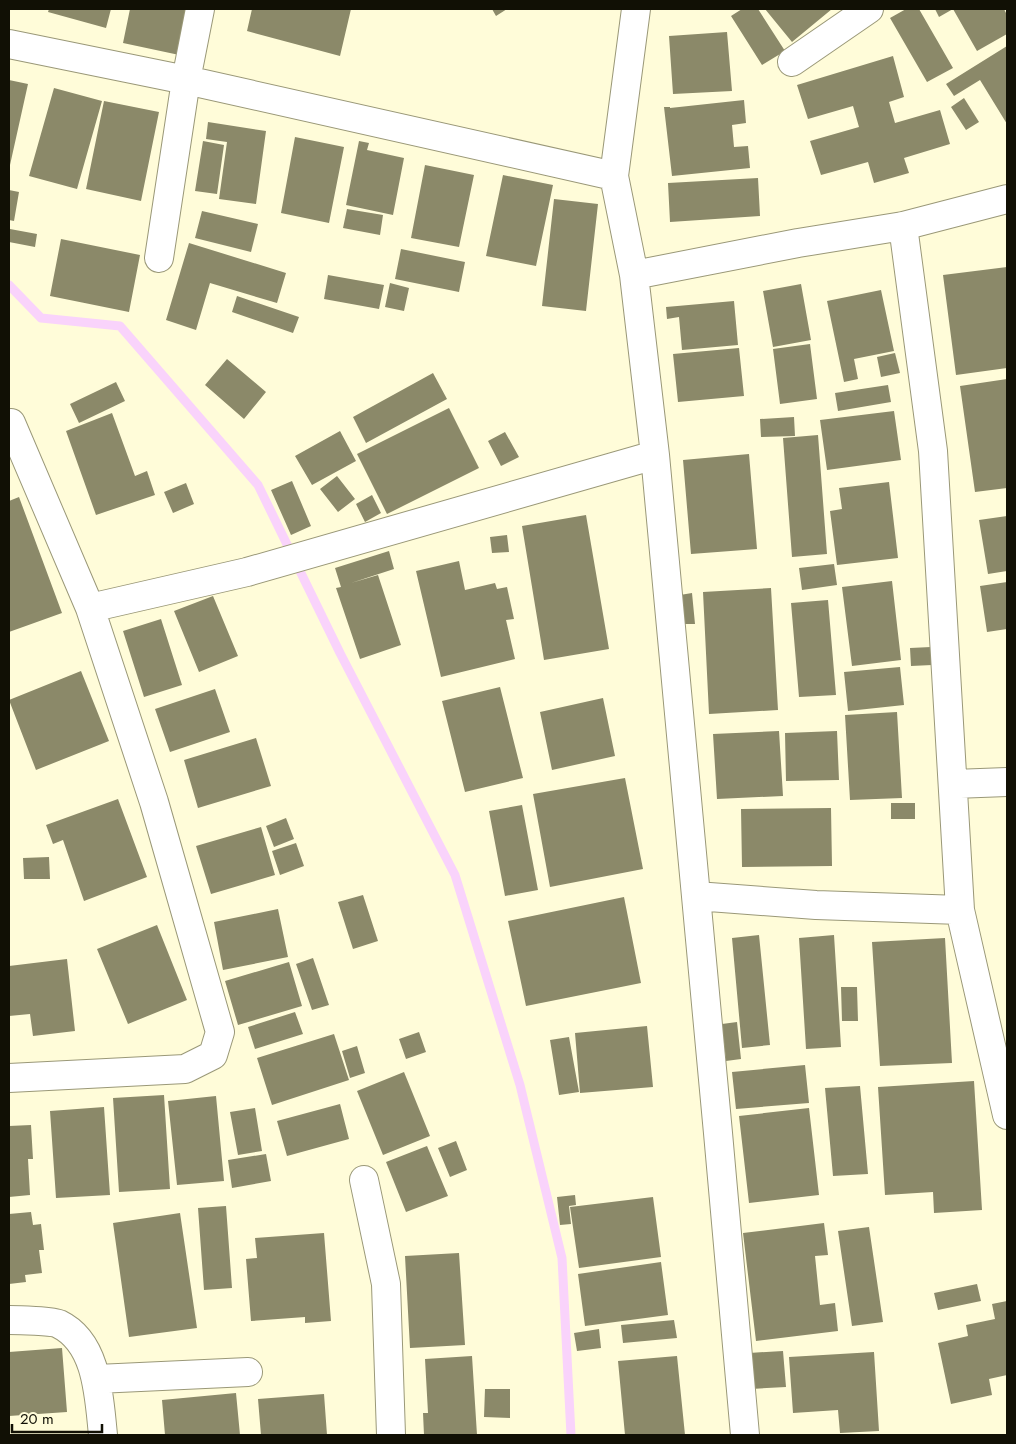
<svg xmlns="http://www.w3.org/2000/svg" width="1016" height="1444" font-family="Jost,sans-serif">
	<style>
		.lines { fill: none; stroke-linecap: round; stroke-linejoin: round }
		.stream { stroke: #f9d3fb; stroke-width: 9 }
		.building { fill: #8b8969 }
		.minor-casing { stroke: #9a9878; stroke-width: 30 }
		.minor { stroke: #fff; stroke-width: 28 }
	</style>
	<rect width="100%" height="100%" fill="#fffcd9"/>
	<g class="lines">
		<path class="stream" d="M 9,285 L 41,318 L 120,326 L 258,485 L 340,653 L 455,875 L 520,1085 L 562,1258 L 571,1435"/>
	</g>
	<path class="building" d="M 49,9 L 111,9 L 106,28 L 48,12 Z
		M 130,9 L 193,9 L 184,56 L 123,43 Z
		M 252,9 L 351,9 L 340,56 L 247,31 Z
		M 492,9 L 507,9 L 496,16 Z
		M 742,9 L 758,9 L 785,51 L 762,65 L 731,16 Z
		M 765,9 L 832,9 L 792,42 Z
		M 906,9 L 919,9 L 953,68 L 927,82 L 890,18 Z
		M 935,9 L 1004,9 L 1007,15 L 1007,34 L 977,51 L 953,9 L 939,17 Z
		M 727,32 L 732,91 L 673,94 L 669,36 Z
		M 1007,46 L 1007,124 L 980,80 L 954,96 L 946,84 Z
		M 893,56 L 904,97 L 889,102 L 895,123 L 940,110 L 950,144 L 904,158 L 909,173 L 874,183 L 868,162 L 821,175 L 810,141 L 859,127 L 853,106 L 808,119 L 797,85 Z
		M 9,80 L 28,84 L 10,165 L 9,165 Z
		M 54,88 L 102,101 L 77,189 L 29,176 Z
		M 964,98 L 979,122 L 966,130 L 951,107 Z
		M 744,100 L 746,123 L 732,125 L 734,147 L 748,146 L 750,168 L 672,176 L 664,107 L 670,107 L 670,108 Z
		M 104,101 L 159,112 L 141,201 L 86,189 Z
		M 208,122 L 266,131 L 256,204 L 219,199 L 227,142 L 206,139 Z
		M 295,137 L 344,147 L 329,223 L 281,213 Z
		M 203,141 L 224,145 L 217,194 L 195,191 Z
		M 359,141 L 369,143 L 367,150 L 404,158 L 393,215 L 346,205 Z
		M 425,165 L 474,175 L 459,247 L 411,238 Z
		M 503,175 L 553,185 L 536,266 L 486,256 Z
		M 758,178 L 760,216 L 670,222 L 668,183 Z
		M 9,190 L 19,192 L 14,221 L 9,220 Z
		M 554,199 L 598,204 L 586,311 L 542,306 Z
		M 347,209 L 383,215 L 380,235 L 343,228 Z
		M 202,211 L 258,224 L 251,252 L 195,238 Z
		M 10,229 L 37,234 L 35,247 L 9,242 Z
		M 61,239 L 140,255 L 129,312 L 50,296 Z
		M 189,243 L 286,273 L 277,303 L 210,283 L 196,330 L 166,320 Z
		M 401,249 L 465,262 L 459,292 L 395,279 Z
		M 1007,267 L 1007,368 L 956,375 L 943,275 Z
		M 328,275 L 384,285 L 379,309 L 324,299 Z
		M 390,283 L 409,288 L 404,311 L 385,307 Z
		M 801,284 L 811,340 L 773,347 L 763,291 Z
		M 881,290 L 894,351 L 854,359 L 858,379 L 844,382 L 827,301 Z
		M 237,296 L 299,317 L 293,333 L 232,312 Z
		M 734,301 L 738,345 L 682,350 L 679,317 L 667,319 L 666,307 Z
		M 810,344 L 817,399 L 780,404 L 773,349 Z
		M 739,348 L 744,396 L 678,402 L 673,354 Z
		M 895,353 L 900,373 L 881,377 L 877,357 Z
		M 227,359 L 266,392 L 244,419 L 205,385 Z
		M 433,373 L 447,399 L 366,443 L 353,417 Z
		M 1007,379 L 1007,488 L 975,492 L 960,386 Z
		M 116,382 L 125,401 L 79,423 L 70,404 Z
		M 888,385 L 891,402 L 838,411 L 835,393 Z
		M 449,408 L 479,468 L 387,514 L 357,454 Z
		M 894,411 L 901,460 L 827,470 L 820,420 Z
		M 112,413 L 135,476 L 147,471 L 155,495 L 96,515 L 66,431 Z
		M 794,417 L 795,436 L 761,437 L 760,419 Z
		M 340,431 L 356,461 L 312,485 L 295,456 Z
		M 505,432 L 519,457 L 501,466 L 488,441 Z
		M 818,435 L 827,554 L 792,557 L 783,438 Z
		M 749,454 L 757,549 L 691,554 L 683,460 Z
		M 337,476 L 355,499 L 338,512 L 320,489 Z
		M 292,481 L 311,526 L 291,535 L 271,490 Z
		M 889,482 L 898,558 L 837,565 L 830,511 L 842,509 L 839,488 Z
		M 186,483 L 194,504 L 173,513 L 164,492 Z
		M 372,495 L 381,513 L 365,522 L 356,504 Z
		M 19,497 L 62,613 L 9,632 L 9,501 Z
		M 586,515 L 609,649 L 544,660 L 522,526 Z
		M 1007,516 L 1007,571 L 988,574 L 979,520 Z
		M 507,535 L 509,552 L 492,553 L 490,537 Z
		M 389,551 L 394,569 L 351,583 L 378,575 L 401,645 L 360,659 L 336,588 L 341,587 L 335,568 Z
		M 459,561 L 465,590 L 495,583 L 497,589 L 507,587 L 514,619 L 506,620 L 515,659 L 441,677 L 416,571 Z
		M 834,564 L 837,585 L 802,590 L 799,568 Z
		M 892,581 L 901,660 L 852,666 L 842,587 Z
		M 1007,582 L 1007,629 L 987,632 L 980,586 Z
		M 771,588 L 778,710 L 709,714 L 703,592 Z
		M 692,593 L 695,624 L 684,624 L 680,595 Z
		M 213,596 L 238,656 L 199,672 L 174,611 Z
		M 828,600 L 836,695 L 799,697 L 791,603 Z
		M 161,619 L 182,685 L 144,697 L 123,631 Z
		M 931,647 L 932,665 L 911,666 L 910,648 Z
		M 900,667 L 904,705 L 848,711 L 844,672 Z
		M 81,671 L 109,741 L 36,770 L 9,700 Z
		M 500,687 L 523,778 L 465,792 L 442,701 Z
		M 215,689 L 230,732 L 170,752 L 155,709 Z
		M 603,698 L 615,756 L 552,770 L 540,712 Z
		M 897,712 L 902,798 L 850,800 L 845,715 Z
		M 779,731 L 783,796 L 717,799 L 713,734 Z
		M 837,731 L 839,780 L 786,781 L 785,733 Z
		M 256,738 L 271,786 L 198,808 L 184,760 Z
		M 625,778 L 643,869 L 550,887 L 533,794 Z
		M 118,799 L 147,877 L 84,901 L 63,840 L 53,844 L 46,825 Z
		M 891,803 L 915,803 L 915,819 L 891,819 Z
		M 522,805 L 538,890 L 505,896 L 489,811 Z
		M 831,808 L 832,866 L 742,867 L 741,809 Z
		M 286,818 L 294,839 L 274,847 L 266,826 Z
		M 261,827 L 275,875 L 211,894 L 196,846 Z
		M 296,843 L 304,866 L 280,875 L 272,851 Z
		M 49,857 L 50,879 L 24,879 L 23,858 Z
		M 363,895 L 378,941 L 353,949 L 338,902 Z
		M 624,897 L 641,983 L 526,1006 L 508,921 Z
		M 278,909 L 288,957 L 223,970 L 214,922 Z
		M 157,925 L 187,1000 L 128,1024 L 97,949 Z
		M 759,935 L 770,1045 L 742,1048 L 732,938 Z
		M 834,935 L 841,1047 L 806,1049 L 799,938 Z
		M 945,938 L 952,1063 L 880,1066 L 872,942 Z
		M 313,958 L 329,1005 L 312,1010 L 296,964 Z
		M 67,959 L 75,1031 L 33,1036 L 30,1014 L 9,1016 L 9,966 Z
		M 289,962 L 302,1006 L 238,1025 L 225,981 Z
		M 841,987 L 857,987 L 858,1021 L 842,1021 Z
		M 295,1012 L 303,1034 L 255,1049 L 248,1027 Z
		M 737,1022 L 741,1059 L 726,1061 L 722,1024 Z
		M 647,1026 L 653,1087 L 580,1093 L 575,1033 Z
		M 419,1032 L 426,1052 L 406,1059 L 399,1039 Z
		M 334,1034 L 349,1080 L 272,1105 L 257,1058 Z
		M 569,1037 L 579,1092 L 559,1095 L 550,1040 Z
		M 357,1046 L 365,1073 L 350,1078 L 342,1051 Z
		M 805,1065 L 809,1103 L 736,1109 L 732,1072 Z
		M 404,1072 L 430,1136 L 383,1155 L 357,1091 Z
		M 974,1081 L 982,1210 L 934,1213 L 933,1192 L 885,1195 L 878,1087 Z
		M 860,1086 L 868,1174 L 833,1176 L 825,1088 Z
		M 164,1095 L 170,1189 L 119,1192 L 113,1098 Z
		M 216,1096 L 224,1181 L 177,1185 L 168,1101 Z
		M 340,1104 L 349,1139 L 287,1156 L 277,1121 Z
		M 104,1107 L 110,1195 L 56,1198 L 50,1111 Z
		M 255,1108 L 262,1151 L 238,1155 L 230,1112 Z
		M 809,1108 L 819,1195 L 749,1203 L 739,1116 Z
		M 31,1125 L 33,1159 L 28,1159 L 30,1195 L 9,1197 L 9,1126 Z
		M 456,1141 L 467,1170 L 450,1177 L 438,1148 Z
		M 427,1146 L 448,1196 L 406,1212 L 386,1162 Z
		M 266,1154 L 271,1181 L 232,1188 L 228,1160 Z
		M 575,1195 L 576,1205 L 569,1206 L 571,1224 L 560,1225 L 557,1197 Z
		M 653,1197 L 661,1257 L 579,1268 L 570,1207 Z
		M 226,1206 L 232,1288 L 204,1290 L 198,1208 Z
		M 31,1212 L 33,1225 L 41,1224 L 44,1250 L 39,1250 L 42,1273 L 25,1275 L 26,1282 L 9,1284 L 9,1214 Z
		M 180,1213 L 197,1328 L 129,1337 L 113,1223 Z
		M 824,1223 L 828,1255 L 815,1256 L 820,1305 L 835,1303 L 838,1331 L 756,1341 L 743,1233 Z
		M 869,1227 L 883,1322 L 852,1326 L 838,1231 Z
		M 324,1233 L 331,1321 L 305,1323 L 305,1317 L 251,1321 L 246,1259 L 257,1258 L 255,1238 Z
		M 459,1253 L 465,1345 L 410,1348 L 405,1256 Z
		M 661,1262 L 668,1315 L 585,1326 L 578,1274 Z
		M 977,1284 L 981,1301 L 938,1310 L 934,1293 Z
		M 1007,1301 L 1007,1375 L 989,1379 L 992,1395 L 951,1404 L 938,1343 L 968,1336 L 966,1325 L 995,1319 L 992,1304 Z
		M 674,1320 L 677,1338 L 623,1343 L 621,1325 Z
		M 599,1329 L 601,1348 L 577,1351 L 574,1333 Z
		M 62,1348 L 67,1412 L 9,1416 L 9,1352 Z
		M 783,1351 L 786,1387 L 751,1389 L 749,1353 Z
		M 874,1352 L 879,1431 L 840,1433 L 838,1410 L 793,1413 L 789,1357 Z
		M 472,1356 L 477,1435 L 424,1435 L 423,1413 L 428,1413 L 425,1359 Z
		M 677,1356 L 685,1435 L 625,1435 L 618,1361 Z
		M 485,1389 L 510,1389 L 510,1418 L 484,1417 Z
		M 236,1393 L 240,1435 L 165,1435 L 162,1400 Z
		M 324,1394 L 327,1435 L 261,1435 L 258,1399 Z"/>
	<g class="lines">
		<g class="minor-casing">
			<path id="minor" d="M 636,9 L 614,176 L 634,275 L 655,455 L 718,1133 L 745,1435
				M 9,44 L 186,80 L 614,176
				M 792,62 L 869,9
				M 903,226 L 933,451 L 960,910 L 1007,1115
				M 159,258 L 186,80 L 200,9
				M 634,275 L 798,243 L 903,226 L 1007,199
				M 90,608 L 247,572 L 655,455
				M 954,784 L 1007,782
				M 696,896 L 816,905 L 960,910
				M 9,1078 L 185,1069 L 213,1055 L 220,1032 L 154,802 L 90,608 L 11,423
				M 364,1180 L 386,1284 L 391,1435
				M 9,1320 C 18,1320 53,1321 59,1324 C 98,1343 99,1398 103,1435
				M 97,1379 L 248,1372"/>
		</g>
		<use href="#minor" class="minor"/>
	</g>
	<rect width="1016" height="1444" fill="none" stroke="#111005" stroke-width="20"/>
	<path d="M12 1424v8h90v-8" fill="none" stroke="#111005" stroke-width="2.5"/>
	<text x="20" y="1424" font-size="15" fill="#111005" stroke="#fffcd9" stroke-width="4" paint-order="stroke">20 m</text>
</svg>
